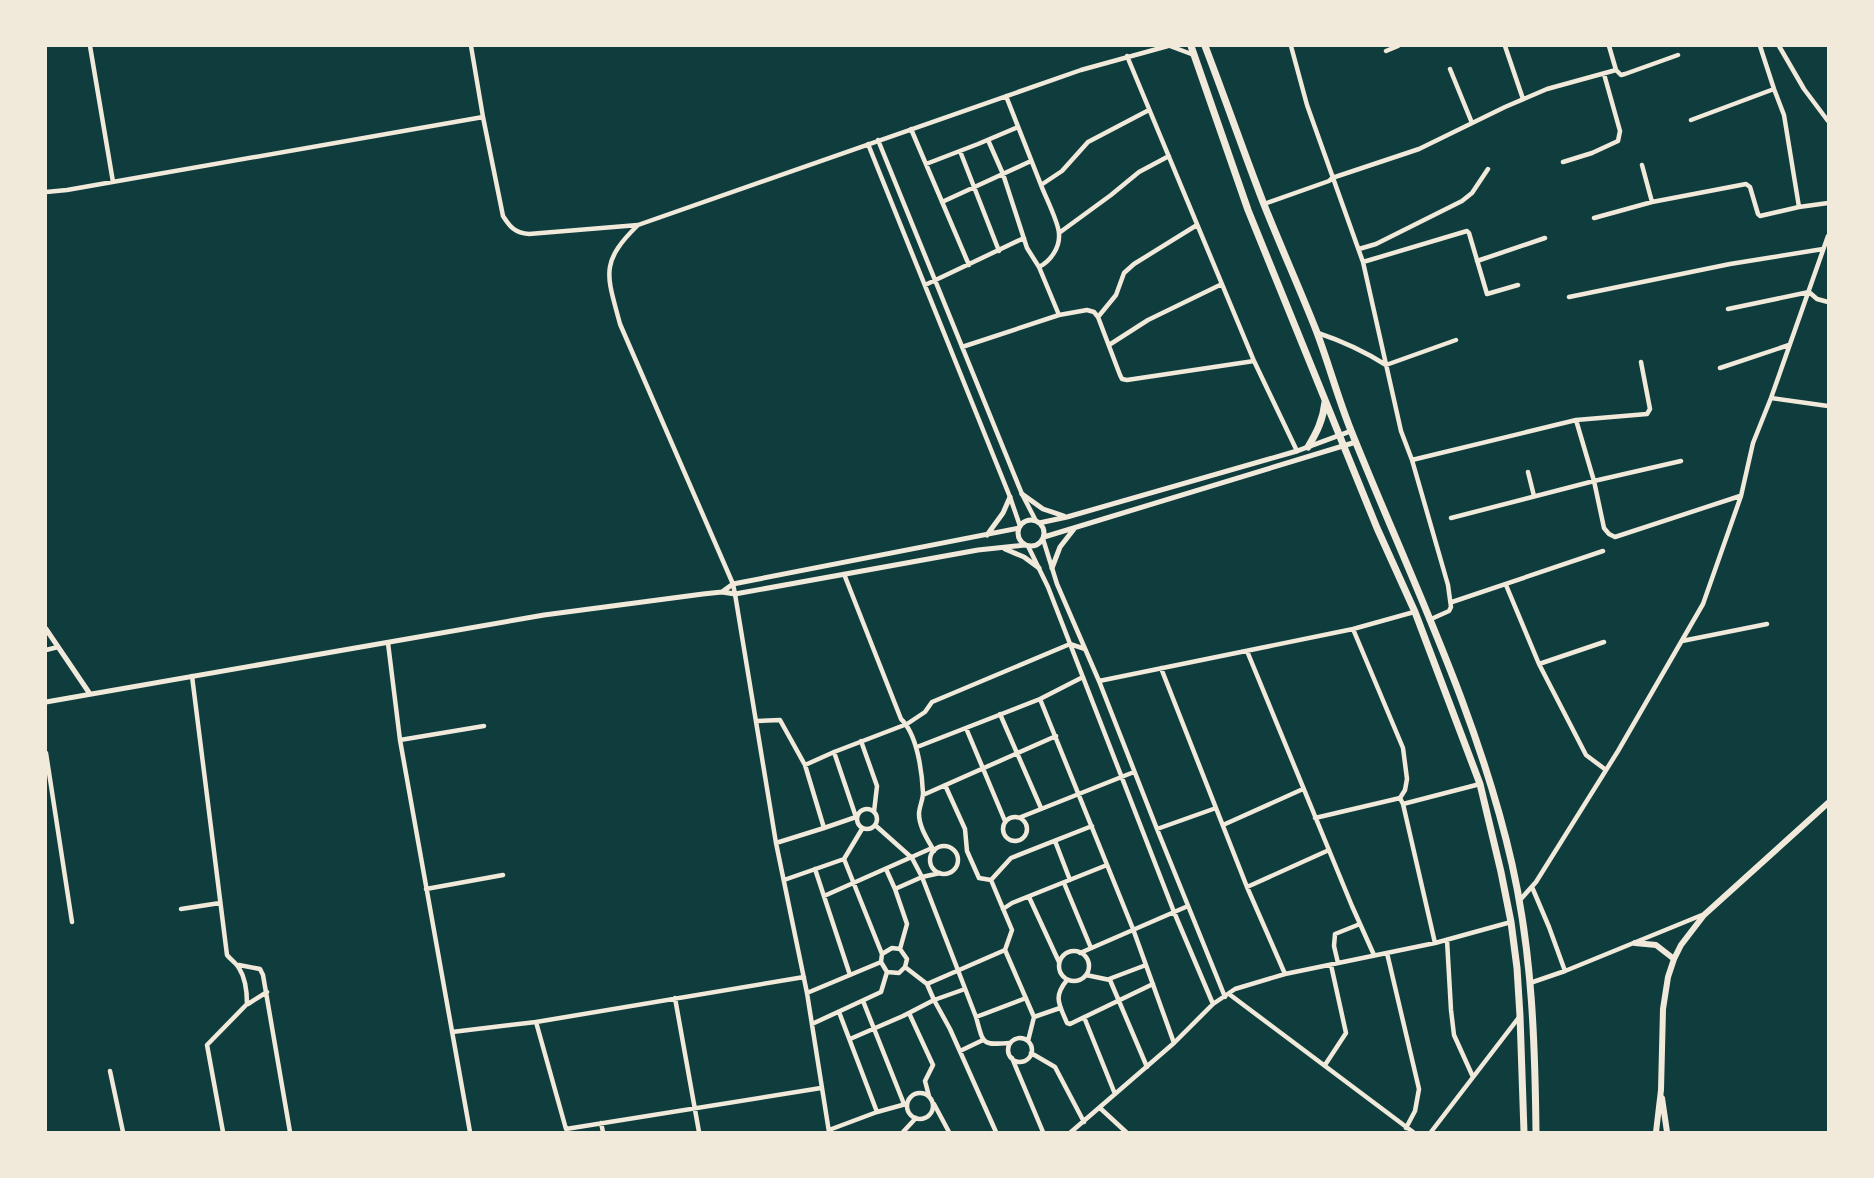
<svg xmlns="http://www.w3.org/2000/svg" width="1874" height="1178" font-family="'Fira Sans Condensed',sans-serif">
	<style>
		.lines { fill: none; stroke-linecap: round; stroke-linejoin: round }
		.minor { stroke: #f1e9da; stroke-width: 4.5 }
		.tertiary { stroke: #f1e9da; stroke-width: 5 }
		.secondary { stroke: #f1e9da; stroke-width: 6 }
		.trunk { stroke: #f1e9da; stroke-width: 7 }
	</style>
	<rect width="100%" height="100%" fill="#0f3d3e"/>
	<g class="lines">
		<path class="minor" d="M 90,46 L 113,182
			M 471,46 L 483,117 L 503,216 C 510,227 515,233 529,234 L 638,225
			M 1170,46 L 1194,55
			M 1291,46 L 1307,105 L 1363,262 L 1401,431 L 1412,460 L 1448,585 L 1451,607 L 1449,611 L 1429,620
			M 1505,46 L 1523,99
			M 1609,46 L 1616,70
			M 1760,46 L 1774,89 L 1784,115 L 1799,207 L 1828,203
			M 1779,46 L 1804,89 L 1828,121
			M 1386,51 L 1398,46
			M 1127,56 L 1254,361 L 1297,451
			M 1450,69 L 1472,123
			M 1006,96 L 1041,185
			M 1691,120 L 1774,89
			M 911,129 L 969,265
			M 878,140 L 1022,494 L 1036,521
			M 988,140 L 1003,174 L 1027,248 L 1039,267 L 1059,315
			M 868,144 L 1010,497 L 1020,526
			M 960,151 L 999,251
			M 1563,162 L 1592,153 L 1618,141 L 1620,131 L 1604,74
			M 926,164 L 978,144 L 1018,127
			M 1642,165 L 1652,202
			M 46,192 L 67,190 L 483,117
			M 942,202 L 1031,161
			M 1264,204 L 1329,181 L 1332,178 L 1419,149 L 1505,107 L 1547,89 L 1616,70 L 1621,75 L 1625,74 L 1678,55
			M 1594,218 L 1652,202 L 1746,184 L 1750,187 L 1758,214 L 1760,216 L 1799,207
			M 1059,233 L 1111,195 L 1139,172 L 1169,156
			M 1359,249 L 1376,244 L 1462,201 L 1472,193 L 1488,169
			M 1477,261 L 1545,238
			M 1363,262 L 1467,231 L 1469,233 L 1487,294 L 1518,285
			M 1039,267 C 1051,261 1060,247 1059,234 C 1059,223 1045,196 1041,185 L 1062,171 L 1088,142 L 1149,110
			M 925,285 L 1024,238
			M 1569,297 L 1730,264 L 1823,249
			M 1728,309 L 1809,292 L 1817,299 L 1828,302
			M 1098,317 L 1116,295 L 1124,273 L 1134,264 L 1197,225
			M 1318,333 C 1342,341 1364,351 1386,365 L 1456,340
			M 1109,345 L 1148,320 L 1222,284
			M 962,347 L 1059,315 L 1087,310 L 1094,312 L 1098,317 L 1120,375 L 1122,379 L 1127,380 L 1254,361
			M 1720,368 L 1789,345
			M 1771,398 L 1828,406
			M 1576,420 L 1647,414 L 1650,409 L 1641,362
			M 1412,460 L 1576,420 L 1594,481 L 1604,528 L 1609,534 L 1615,537 L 1740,496
			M 1528,472 L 1534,496
			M 1451,518 L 1594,481 L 1681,461
			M 1043,539 L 1057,584 L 1099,681 L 1157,829 L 1225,997
			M 1028,546 L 1048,587 L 1174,912 L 1213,1004
			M 844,574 L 901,719 C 917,734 922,771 923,793 C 923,800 919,807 919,814 C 919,827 928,840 934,851
			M 1506,585 L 1539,664 L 1604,642
			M 1452,602 L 1603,551
			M 1682,641 L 1767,624
			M 388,643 L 400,740 L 470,1132
			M 46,650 L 58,647
			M 1247,651 L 1352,906 L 1374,955
			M 1539,664 L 1586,755 L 1606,770
			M 1161,668 L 1247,887 L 1285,974
			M 192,676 L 227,955 C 231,960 236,963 239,968 C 246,979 247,992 247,1004 L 207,1045 L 223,1132
			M 1083,677 L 1040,699 L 1133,929 L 1174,1043
			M 1099,681 L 1353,629 L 1414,612
			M 1000,714 L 1041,808
			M 756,721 L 780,720 L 805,765 L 834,752 L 907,724 L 925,712 L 932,702 L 1070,644 L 1085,649
			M 966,728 L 1005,821
			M 400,740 L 484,726
			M 861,741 L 877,786 L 874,812
			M 917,747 L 1040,699
			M 46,753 L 72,922
			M 945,785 L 965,829 L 967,851 L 979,878 L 991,880
			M 923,795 L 1056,736
			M 1400,798 L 1403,804 L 1435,943
			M 1403,804 L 1480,784
			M857 819a10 10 0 1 1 20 0a10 10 0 1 1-20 0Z
			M1003 829a12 12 0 1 1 24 0a12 12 0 1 1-24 0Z
			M 1021,817 L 1134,772
			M 1315,818 L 1400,798 L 1405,790 L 1407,779 L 1403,748 L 1353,629
			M 875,825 L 912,858 L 922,877 L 976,1017 C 984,1045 981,1045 1010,1043
			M 1223,825 L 1303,789
			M 824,828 L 856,817 L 834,752
			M 1157,829 L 1216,808
			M 1055,841 L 1070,880
			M 776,843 L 824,828 L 805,765
			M930 860a14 14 0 1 1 28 0a14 14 0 1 1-28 0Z
			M 844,859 L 882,954
			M 815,869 L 850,975
			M 886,869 L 895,889 L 922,877 L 940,873
			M 784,880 L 844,859 L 862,829
			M 991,880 L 1012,930 L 1005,950 L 1034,1017 L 1028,1041
			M 991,880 L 1011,858 L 1092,826
			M 1064,883 L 1091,948
			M 1247,887 L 1329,850
			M 1532,887 L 1549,927 L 1565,971
			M 426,889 L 503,875
			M 895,889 L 907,924 L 900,949
			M 824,896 L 932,848
			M 1029,897 L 1059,962
			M 1520,900 L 1536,882 L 1618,751 L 1703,604 L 1741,496 L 1753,443 L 1771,398 L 1828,236
			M 181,909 L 220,903
			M 1003,909 L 1012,903 L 1107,865
			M 1447,940 L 1451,1010 L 1454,1035 L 1473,1077
			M1059 966a15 15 0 1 1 30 0a15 15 0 1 1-30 0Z
			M 1080,953 L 1188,906
			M 1387,953 L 1419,1089 L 1415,1111 L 1406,1128
			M 1338,963 L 1334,946 L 1335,934 L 1360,924
			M 239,965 L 260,969 L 263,975 L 290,1132
			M 905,967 L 927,984 L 934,1000 L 965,989
			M 1086,975 L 1110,980 L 1147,1067
			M 1109,979 L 1146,965
			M 1067,980 C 1053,997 1059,1004 1067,1023 L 1070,1024 L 1153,984
			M 1530,983 L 1565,971 L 1702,915
			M 927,984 L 1005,950
			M 807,993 L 881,962
			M 1229,994 L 1413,1132
			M 675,998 L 699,1132
			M 863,1001 L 904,1104
			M 248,1004 L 267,992
			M 909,1013 L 933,1065 L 925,1081 L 929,1096
			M 976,1017 L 1026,998
			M 1034,1017 L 1060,1008
			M 1084,1017 L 1115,1094
			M 536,1022 L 566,1129 L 821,1088
			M 812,1024 L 881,992 L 887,972 L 881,962 L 882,954 L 892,948 L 900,949 L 907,959 L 905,967 L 899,973 L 887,972
			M 452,1032 L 536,1022 L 804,977
			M1008 1050a12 12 0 1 1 24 0a12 12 0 1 1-24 0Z
			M 850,1039 L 903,1016 L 934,1000 L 950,1029 L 996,1132
			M 960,1051 L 983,1040
			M 1031,1053 L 1055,1067 L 1084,1122
			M 1012,1058 L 1043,1132
			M 1325,1065 L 1346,1033 L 1331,965
			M 110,1071 L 123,1132
			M907 1106a13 13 0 1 1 26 0a13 13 0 1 1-26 0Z
			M 934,1104 L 949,1132
			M 1100,1108 L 1126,1132
			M 877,1112 L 906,1104
			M 601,1123 L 603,1132
			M 829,1130 L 877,1112 L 839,1012
			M 829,1132 L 807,993 L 776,843 L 735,594 L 733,584 L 620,324 C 607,275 599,263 638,225 L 1081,70 L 1168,46
			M 903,1132 L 916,1118
			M 1071,1132 L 1174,1043 L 1213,1004 L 1235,989 L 1285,974 L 1435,943 L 1511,922
			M 1431,1132 L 1520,1016"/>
		<path class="tertiary" d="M 1022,494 L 1043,509 L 1064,516
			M1018 533a13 13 0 1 1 26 0a13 13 0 1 1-26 0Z
			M 1039,523 L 1067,517 L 1297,451 L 1351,431
			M 987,535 L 1003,513 L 1010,497
			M 1044,537 L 1356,442
			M 1005,549 L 1024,557 L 1039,568
			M 1052,568 L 1060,547 L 1074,529
			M 722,592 L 733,584 L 1019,528
			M 46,629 L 90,694
			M 46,702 L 544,615 L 703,594 L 722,592 L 735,594 L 978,550 L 1025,545"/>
		<path class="secondary" d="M 1635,943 L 1656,945 L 1674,959
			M 1662,1098 L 1667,1132
			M 1656,1132 L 1661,1090 L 1663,1009 L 1668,977 L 1674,959 L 1681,945 L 1704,915 L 1828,803"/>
		<path class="trunk" d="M 1191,46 L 1248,210 L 1377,528 L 1415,612 L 1480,784 L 1501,872 L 1511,922 L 1517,968 L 1520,1016 L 1524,1132
			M 1205,46 C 1225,98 1243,150 1263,202 C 1280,245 1299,287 1316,330 C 1329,364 1338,399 1352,433 C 1409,575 1478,714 1512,864 C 1532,952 1535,1042 1536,1132
			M 1308,447 C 1317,432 1323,420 1325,402"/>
	</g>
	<rect width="1874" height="1178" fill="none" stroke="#f1e9da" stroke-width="94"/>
</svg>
